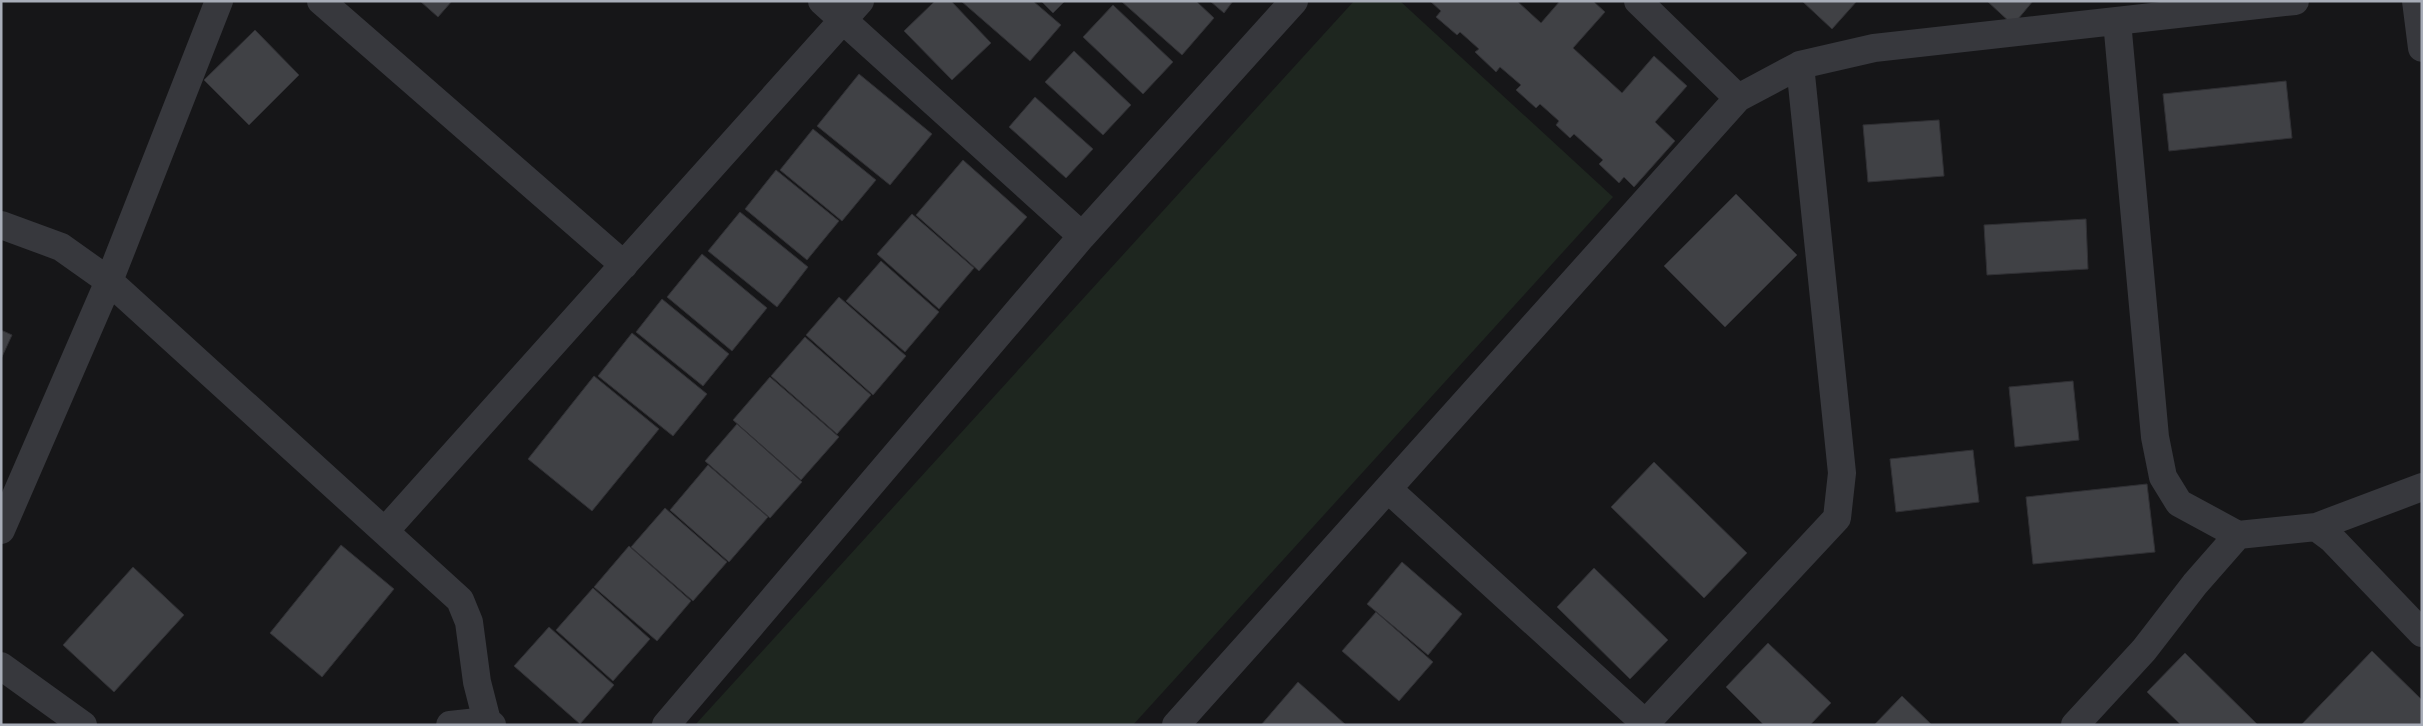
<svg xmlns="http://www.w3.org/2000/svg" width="2423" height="726" font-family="'Sofia Sans Condensed',sans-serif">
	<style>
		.park { fill: #1e261f }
		.building { fill: #404145; stroke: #303034 }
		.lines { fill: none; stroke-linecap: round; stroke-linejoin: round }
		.minor { stroke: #37383d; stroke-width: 28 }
	</style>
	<rect width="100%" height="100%" fill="#161618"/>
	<path class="park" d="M 1354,1 L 1400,1 L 1613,197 L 1133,725 L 695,725 Z"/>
	<path class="building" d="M 420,1 L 452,1 L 438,17 Z
		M 935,1 L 951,1 L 991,43 L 952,80 L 904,31 Z
		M 961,1 L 1033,1 L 1061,25 L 1030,61 Z
		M 1041,1 L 1065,1 L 1053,13 Z
		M 1121,1 L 1196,1 L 1214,18 L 1182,55 Z
		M 1210,1 L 1233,1 L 1224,13 Z
		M 1430,1 L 1517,1 L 1541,23 L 1560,1 L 1593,1 L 1605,12 L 1573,48 L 1622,93 L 1654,56 L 1687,86 L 1655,122 L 1675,141 L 1634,187 L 1624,177 L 1619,183 L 1599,164 L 1603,160 L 1574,134 L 1570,138 L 1556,125 L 1559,121 L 1540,104 L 1536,108 L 1516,90 L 1521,85 L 1500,67 L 1496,72 L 1475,52 L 1479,49 L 1460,32 L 1457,35 L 1436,17 L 1441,11 Z
		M 1802,1 L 1857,1 L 1832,29 Z
		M 1987,1 L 2033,1 L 2013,25 Z
		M 1113,5 L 1173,62 L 1143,94 L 1083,37 Z
		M 255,30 L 299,75 L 249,125 L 204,80 Z
		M 1074,51 L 1131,105 L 1103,135 L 1045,82 Z
		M 859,74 L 932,134 L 890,185 L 817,126 Z
		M 2286,81 L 2292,138 L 2169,151 L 2163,94 Z
		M 1035,97 L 1093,149 L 1066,178 L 1009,127 Z
		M 1939,120 L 1944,176 L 1868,182 L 1863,125 Z
		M 813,129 L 876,180 L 842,221 L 780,170 Z
		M 963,160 L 1027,217 L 979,271 L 916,215 Z
		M 776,170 L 839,221 L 807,260 L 745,209 Z
		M 1736,194 L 1797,255 L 1725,327 L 1664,266 Z
		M 740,212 L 808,267 L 777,307 L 708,251 Z
		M 912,214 L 974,268 L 939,309 L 877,254 Z
		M 2086,219 L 2088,269 L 1987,275 L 1984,225 Z
		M 702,254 L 767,308 L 732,351 L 667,297 Z
		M 881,261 L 939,312 L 905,352 L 846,301 Z
		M 839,297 L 906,356 L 873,395 L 806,335 Z
		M 662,299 L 729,354 L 703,386 L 636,332 Z
		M 1,330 L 12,335 L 1,359 Z
		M 632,333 L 707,394 L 673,436 L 598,376 Z
		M 805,337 L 871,395 L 837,434 L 771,376 Z
		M 594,376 L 659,429 L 592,511 L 528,459 Z
		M 770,377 L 839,437 L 801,480 L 733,420 Z
		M 2073,381 L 2079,440 L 2015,447 L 2009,387 Z
		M 737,424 L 802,482 L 770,518 L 705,461 Z
		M 1973,450 L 1979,502 L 1896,512 L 1890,459 Z
		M 1654,462 L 1747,553 L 1704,598 L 1611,507 Z
		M 708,465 L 768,517 L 729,562 L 670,510 Z
		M 2147,484 L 2155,552 L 2033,564 L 2026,497 Z
		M 665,508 L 727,562 L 693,601 L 631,547 Z
		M 341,545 L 394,589 L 322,677 L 270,633 Z
		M 629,546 L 691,601 L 657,641 L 594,587 Z
		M 1402,562 L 1462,614 L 1428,655 L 1367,604 Z
		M 133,567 L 184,615 L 114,692 L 63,645 Z
		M 1594,568 L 1668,640 L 1630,679 L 1557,607 Z
		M 593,588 L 650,639 L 613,681 L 556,630 Z
		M 1376,612 L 1433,662 L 1399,701 L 1342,651 Z
		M 549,627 L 614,685 L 580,724 L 514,666 Z
		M 1768,643 L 1831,703 L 1810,725 L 1764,725 L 1726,687 Z
		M 2372,651 L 2422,700 L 2422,725 L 2301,725 Z
		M 2185,653 L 2258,725 L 2181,725 L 2147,692 Z
		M 1298,682 L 1346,725 L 1261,725 Z
		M 1902,696 L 1932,725 L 1874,725 Z"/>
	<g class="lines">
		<path class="minor" d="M 321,1 L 624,265
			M 822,1 L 1082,236
			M 1638,1 L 1738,98
			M 2416,1 L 2422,48
			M 2117,21 L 2155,437 L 2163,477 L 2179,503 L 2238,535 L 2316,527 L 2332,539 L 2422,633
			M 1,225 L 61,247 L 109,281 L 460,600 L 469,622 L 477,682 L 487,721 L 492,725
			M 1388,489 L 1647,725
			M 2316,527 L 2422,487
			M 1,530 L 109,281 L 219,1
			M 385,531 L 860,1
			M 1,666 L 83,725
			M 450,725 L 487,721
			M 666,725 L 1082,236 L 1294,1
			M 1176,725 L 1738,98 L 1800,65 L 1874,48 L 2295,1
			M 1644,725 L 1837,518 L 1842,473 L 1800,65
			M 2075,725 L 2144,650 L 2195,584 L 2238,535"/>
	</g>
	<rect width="2423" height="726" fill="none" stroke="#a8adb8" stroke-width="5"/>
</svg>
